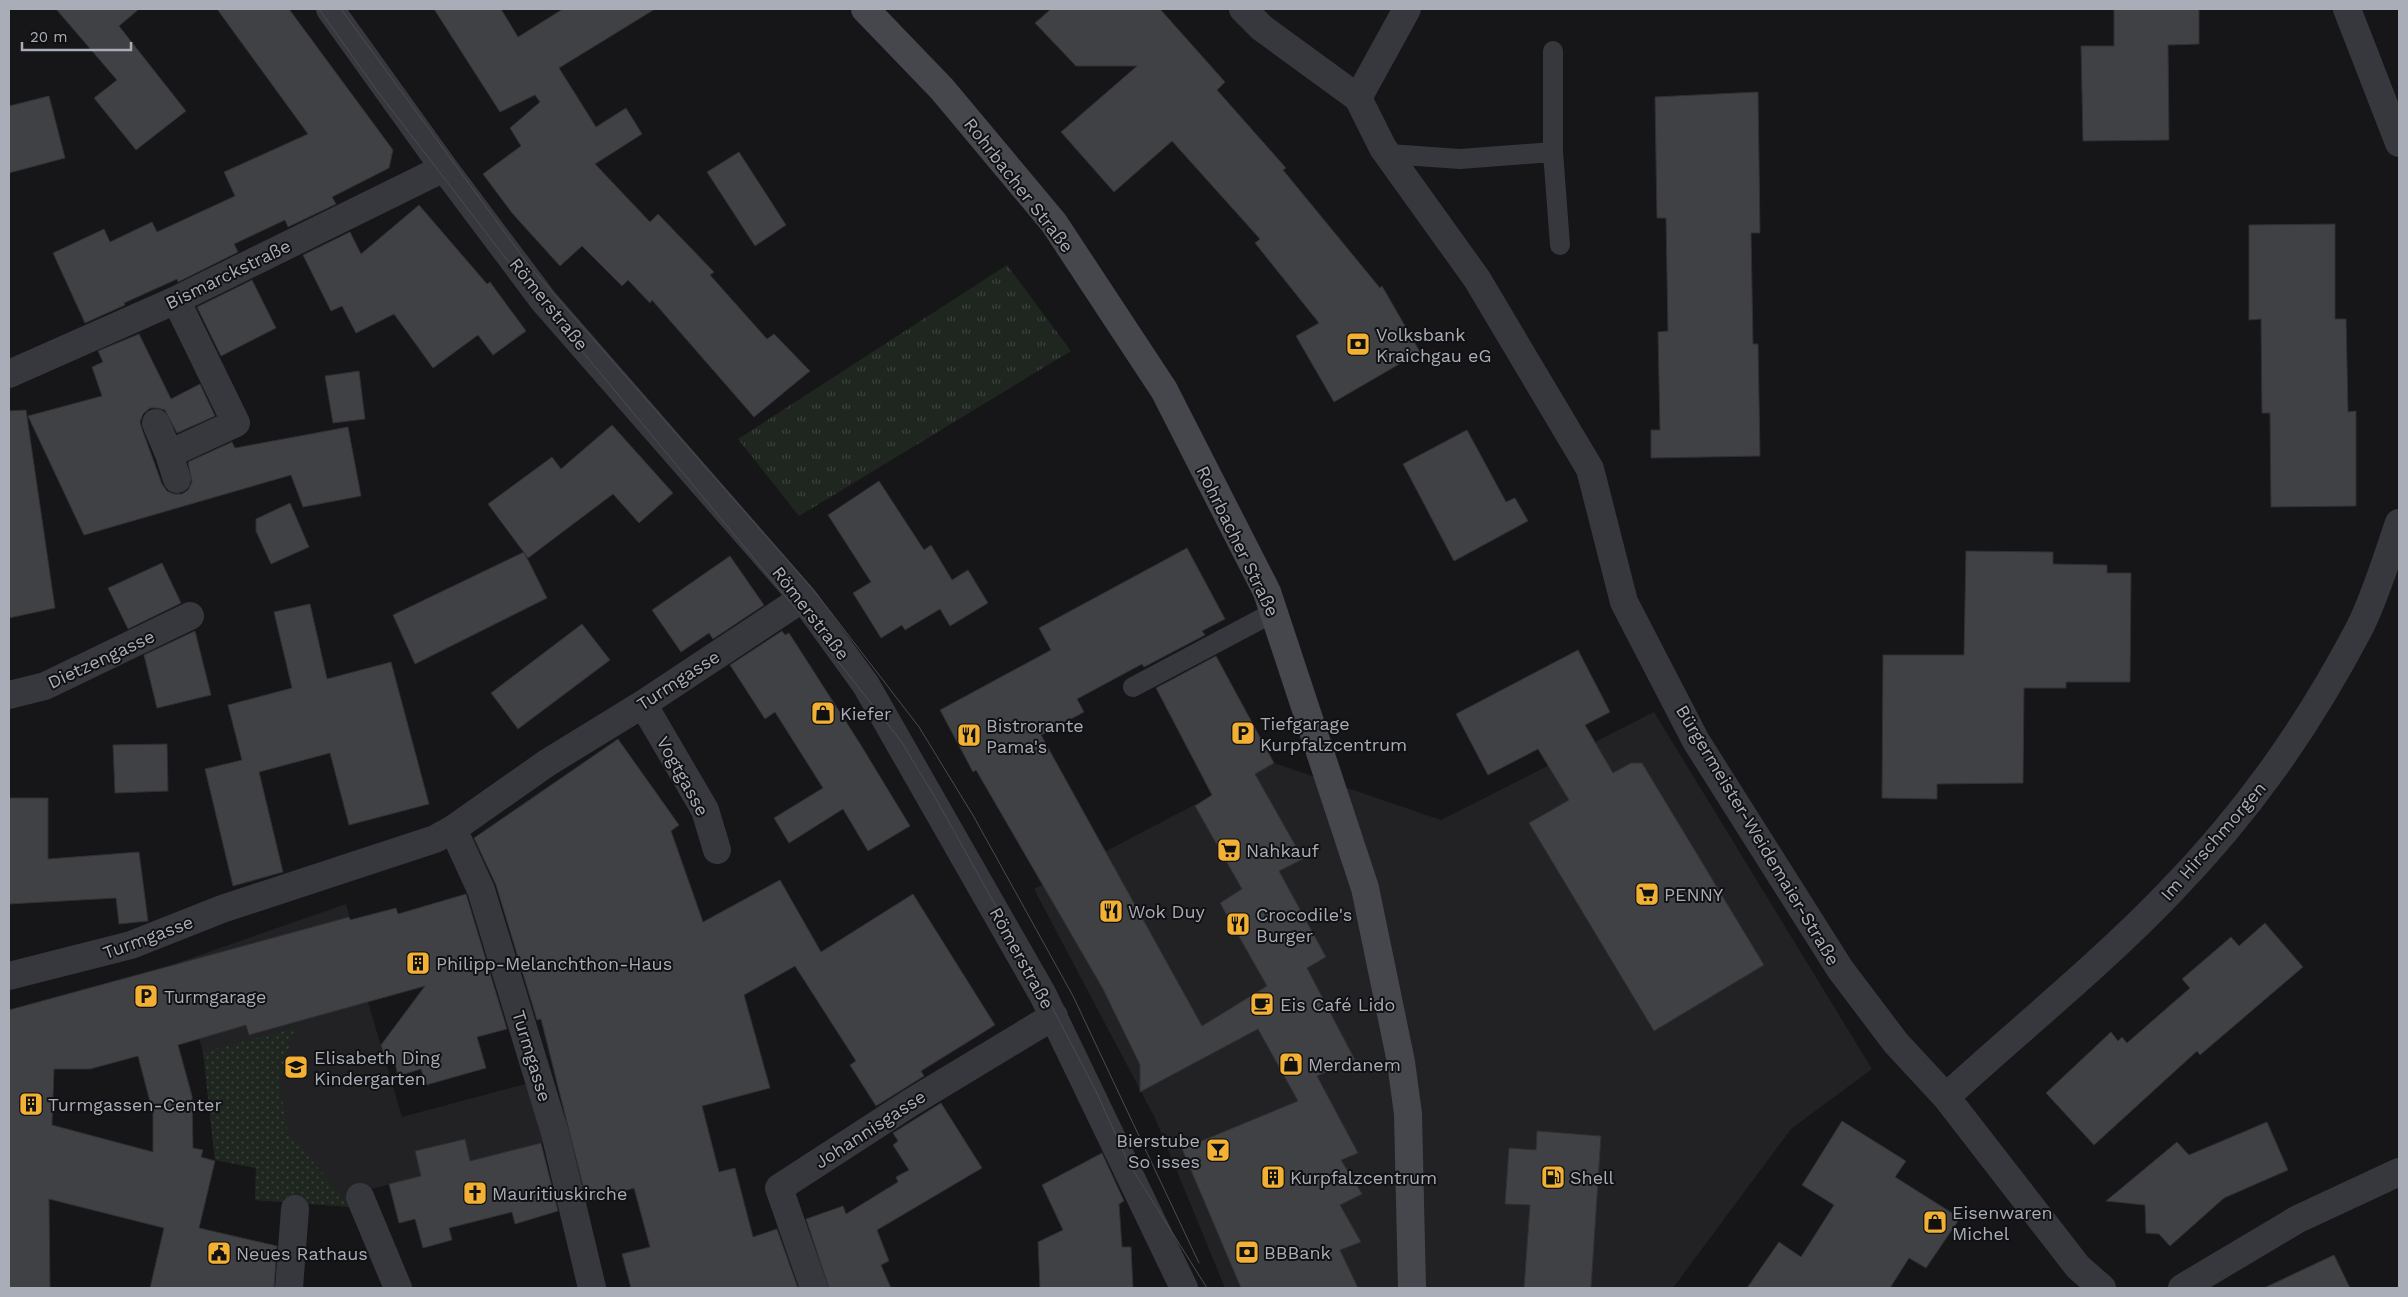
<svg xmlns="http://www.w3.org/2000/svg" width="2408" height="1297" font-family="'Work Sans',sans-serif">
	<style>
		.built { fill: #222225 }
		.grass { fill: url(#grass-tufts) }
		.park { fill: url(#park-dots) }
		.building { fill: #404145; stroke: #303034; fill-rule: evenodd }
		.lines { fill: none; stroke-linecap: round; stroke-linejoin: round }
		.service { stroke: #37383d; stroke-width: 20 }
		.minor { stroke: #37383d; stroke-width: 28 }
		.tertiary { stroke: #37383d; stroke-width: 28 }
		.secondary { stroke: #45474d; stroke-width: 28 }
		.tram { stroke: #4a4c52; stroke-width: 1 }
		.labels { text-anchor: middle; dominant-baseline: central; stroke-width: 4; stroke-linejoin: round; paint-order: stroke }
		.street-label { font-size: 18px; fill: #a8adb8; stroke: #111113 }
		.poi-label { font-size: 18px; fill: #a8adb8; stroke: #111113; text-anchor: start }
	</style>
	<defs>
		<pattern id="grass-tufts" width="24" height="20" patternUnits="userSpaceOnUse" patternTransform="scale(1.25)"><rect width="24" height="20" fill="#1e261f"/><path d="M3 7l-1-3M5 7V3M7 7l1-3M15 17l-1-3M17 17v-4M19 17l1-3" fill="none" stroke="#3c433d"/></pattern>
		<pattern id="park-dots" width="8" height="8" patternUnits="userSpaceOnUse" patternTransform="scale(1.25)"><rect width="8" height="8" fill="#1e261f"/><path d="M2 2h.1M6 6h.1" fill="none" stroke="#3c433d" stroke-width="1.8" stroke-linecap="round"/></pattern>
	</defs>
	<rect width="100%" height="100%" fill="#161618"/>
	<path class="built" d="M 1654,712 L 1872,1069 L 1791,1129 L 1673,1288 L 1225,1288 L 1155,1118 L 1034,889 L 1274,763 L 1441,820 Z
		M 346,904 L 371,994 L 368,1002 L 402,1117 L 529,1083 L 545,1142 L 470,1161 L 464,1139 L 415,1151 L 421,1176 L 368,1190 L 351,1207 L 255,1200 L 256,1168 L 215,1160 L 203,1052 L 177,963 Z"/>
	<path class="grass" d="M 1007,265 L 1071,351 L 799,516 L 738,439 Z"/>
	<path class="park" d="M 295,1028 L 279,1082 L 288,1132 L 351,1207 L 255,1200 L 256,1168 L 215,1160 L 203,1052 Z"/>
	<path class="building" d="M 56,9 L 139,9 L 119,26 L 186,111 L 136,150 L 94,98 L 117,80 Z
		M 217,9 L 289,9 L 393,150 L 389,168 L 332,197 L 336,204 L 288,227 L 285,220 L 234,244 L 238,252 L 178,282 L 177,279 L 124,303 L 125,305 L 85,323 L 53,253 L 104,229 L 110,242 L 152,222 L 157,232 L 235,196 L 224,172 L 308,134 Z
		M 434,9 L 501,9 L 518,37 L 563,9 L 655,9 L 559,68 L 596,127 L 626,108 L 642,134 L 595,164 L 650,222 L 658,214 L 714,272 L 710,275 L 767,339 L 774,334 L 810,371 L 754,417 L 652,300 L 650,303 L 628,280 L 622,286 L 582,246 L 560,266 L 512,213 L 483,174 L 521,146 L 510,128 L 540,102 L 535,95 L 500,112 Z
		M 1051,9 L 1160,9 L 1225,82 L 1217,90 L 1286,168 L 1283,170 L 1380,288 L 1382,286 L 1420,352 L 1334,402 L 1296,336 L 1319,323 L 1255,243 L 1260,239 L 1172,141 L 1114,192 L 1061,132 L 1137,66 L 1076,66 L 1035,23 Z
		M 2114,9 L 2199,9 L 2199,44 L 2168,45 L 2169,140 L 2083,141 L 2081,46 L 2114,46 Z
		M 1758,92 L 1760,233 L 1751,233 L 1753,344 L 1758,344 L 1760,456 L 1651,458 L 1651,430 L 1660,430 L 1658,332 L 1668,331 L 1666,218 L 1657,218 L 1655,97 Z
		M 49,96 L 65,158 L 9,173 L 9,106 Z
		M 739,152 L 786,225 L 755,246 L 707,172 Z
		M 419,205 L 487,284 L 490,282 L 526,331 L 493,355 L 478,335 L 433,368 L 394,314 L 356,333 L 342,306 L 331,311 L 303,255 L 350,232 L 361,254 Z
		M 2335,224 L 2335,319 L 2346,319 L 2348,412 L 2356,411 L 2356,506 L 2271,507 L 2270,413 L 2262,413 L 2261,319 L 2249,320 L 2249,225 Z
		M 252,280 L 276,328 L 221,356 L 197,307 Z
		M 139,334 L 171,399 L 200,384 L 215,416 L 177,433 L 165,410 L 157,408 L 150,408 L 143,414 L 140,422 L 142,429 L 162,484 L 167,491 L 174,494 L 182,494 L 188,490 L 192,482 L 188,462 L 232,442 L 235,448 L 348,427 L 361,496 L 303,507 L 291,475 L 84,535 L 28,416 L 102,396 L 92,367 L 103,362 L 98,351 Z
		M 359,371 L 365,419 L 333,423 L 325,376 Z
		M 26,410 L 55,608 L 9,618 L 9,411 Z
		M 612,425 L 673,493 L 639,523 L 613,494 L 528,558 L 488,504 L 552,457 L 561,469 Z
		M 1467,430 L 1506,502 L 1515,498 L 1528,521 L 1454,561 L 1403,464 Z
		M 879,481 L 924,550 L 931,545 L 952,580 L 968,570 L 988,603 L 950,626 L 940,609 L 905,630 L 902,625 L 881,638 L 853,593 L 871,582 L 828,515 Z
		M 290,503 L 309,547 L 271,564 L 256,531 L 256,519 Z
		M 1187,548 L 1225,619 L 1202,631 L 1205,635 L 1144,667 L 1142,664 L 1077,699 L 1084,712 L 1041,735 L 1202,1026 L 1267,986 L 1220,903 L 1242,889 L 1195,806 L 1212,795 L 1156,688 L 1216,656 L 1274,763 L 1255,774 L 1303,859 L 1279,871 L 1326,957 L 1307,968 L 1355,1060 L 1317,1076 L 1358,1153 L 1341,1160 L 1362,1194 L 1340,1205 L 1361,1242 L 1340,1250 L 1358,1288 L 1241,1288 L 1182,1149 L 1298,1101 L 1258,1029 L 1140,1092 L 1140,1065 L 1103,989 L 976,770 L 973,772 L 940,710 L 1051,650 L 1039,628 Z
		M 1966,551 L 2053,552 L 2053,564 L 2107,565 L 2107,573 L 2131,573 L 2130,682 L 2066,682 L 2066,688 L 2024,688 L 2023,783 L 1937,784 L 1937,799 L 1882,798 L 1883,655 L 1964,655 Z
		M 524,552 L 547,598 L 415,664 L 393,615 Z
		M 730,556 L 764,605 L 713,639 L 709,633 L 681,652 L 652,610 Z
		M 162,563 L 181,603 L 128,629 L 108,588 Z
		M 310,604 L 327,679 L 391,662 L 429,804 L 349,825 L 330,753 L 259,772 L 283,872 L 233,886 L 205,769 L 242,760 L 228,705 L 292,688 L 274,612 Z
		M 582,624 L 610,660 L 518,729 L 491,693 Z
		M 195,631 L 211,695 L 157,708 L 144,655 Z
		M 782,631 L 785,635 L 789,633 L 859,742 L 910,826 L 868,851 L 843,809 L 789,843 L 774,818 L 823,788 L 775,712 L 765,719 L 730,665 Z
		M 1578,650 L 1610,712 L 1585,725 L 1613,773 L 1631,763 L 1642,763 L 1764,965 L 1654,1031 L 1529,823 L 1569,800 L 1538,749 L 1488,775 L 1456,714 Z
		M 618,739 L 679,825 L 671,831 L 703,922 L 780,880 L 821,952 L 913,894 L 995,1025 L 921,1071 L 924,1076 L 876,1106 L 850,1065 L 856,1061 L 795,966 L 744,995 L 770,1088 L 702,1106 L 719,1172 L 735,1168 L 753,1237 L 777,1229 L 798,1288 L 631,1288 L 622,1254 L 650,1247 L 634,1188 L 587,1202 L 541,1019 L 537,1020 L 496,885 L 474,838 Z
		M 167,744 L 168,791 L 115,793 L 113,745 Z
		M 9,798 L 48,798 L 48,859 L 139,852 L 148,921 L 119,924 L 116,898 L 9,904 Z
		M 466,894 L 507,1029 L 477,1037 L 486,1068 L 426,1085 L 421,1069 L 398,1076 L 395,1063 L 385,1057 L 381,1045 L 425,986 L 249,1035 L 246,1025 L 178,1045 L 192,1096 L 193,1148 L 203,1150 L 201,1157 L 215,1161 L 199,1228 L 277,1246 L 274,1288 L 150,1288 L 164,1228 L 49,1199 L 50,1288 L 9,1288 L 9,1010 L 349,917 L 350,920 L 396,908 L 398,914 ZM 138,1056 L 153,1113 L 153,1152 L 52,1125 L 54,1069 L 90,1069 Z
		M 2265,923 L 2303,967 L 2200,1055 L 2197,1051 L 2094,1145 L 2046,1093 L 2111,1032 L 2118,1041 L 2122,1037 L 2127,1043 L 2190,988 L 2182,979 L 2231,937 L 2239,946 Z
		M 941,1103 L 982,1168 L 877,1230 L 889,1261 L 881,1265 L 891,1288 L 829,1288 L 806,1219 L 843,1206 L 846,1214 L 898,1182 L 896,1177 L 909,1170 L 893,1145 L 898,1141 L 893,1133 Z
		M 1842,1121 L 1906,1161 L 1895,1177 L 1960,1218 L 1926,1268 L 1909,1258 L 1890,1288 L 1747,1288 L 1779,1242 L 1801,1257 L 1834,1205 L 1802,1185 Z
		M 2267,1122 L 2288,1170 L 2224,1198 L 2170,1246 L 2159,1234 L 2146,1233 L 2145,1205 L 2106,1201 L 2177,1142 L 2189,1155 Z
		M 1537,1131 L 1601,1136 L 1591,1288 L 1524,1288 L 1530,1205 L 1505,1204 L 1509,1148 L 1536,1150 Z
		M 465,1139 L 470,1161 L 541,1143 L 558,1211 L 515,1224 L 512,1212 L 449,1228 L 452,1240 L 423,1248 L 415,1219 L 399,1223 L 389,1184 L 421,1176 L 415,1151 Z
		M 1102,1153 L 1124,1201 L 1119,1204 L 1122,1247 L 1131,1247 L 1133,1288 L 1040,1288 L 1038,1242 L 1063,1230 L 1042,1185 Z
		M 2334,1255 L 2350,1288 L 2264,1288 Z"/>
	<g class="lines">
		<path class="service" d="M 1553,152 L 1553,51
			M 1388,154 L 1460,159 L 1553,152 L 1560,245
			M 1133,687 L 1274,612"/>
		<path class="minor" d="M 330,9 L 444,168 L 543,300 L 803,598 L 866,685 L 1043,995 L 1184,1288
			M 1243,9 L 1262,28 L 1358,98 L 1383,148 L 1477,279 L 1590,469 L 1624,602 L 1696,741 L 1840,969 L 1896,1043 L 1946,1097 L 2078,1267 L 2102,1288
			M 2347,9 L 2399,143
			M 1358,98 L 1407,9
			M 176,300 L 236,423 L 169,454 L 177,479
			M 9,374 L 176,300 L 444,168
			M 156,423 L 169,454
			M 9,695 L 45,686 L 190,616
			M 643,704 L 705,810 L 717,850
			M 453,829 L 481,890 L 555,1133 L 592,1288
			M 9,976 L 131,945 L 222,909 L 435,839 L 453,829 L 547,763 L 643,704 L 803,598
			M 1946,1097 C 2020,1029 2100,965 2169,893 C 2247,813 2307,728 2359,629 C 2375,598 2387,557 2399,523
			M 360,1197 L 398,1288
			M 289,1288 L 295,1209
			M 814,1288 L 779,1188 L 910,1103 L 1054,1016"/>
		<path class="tertiary" d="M 2182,1288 L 2298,1219 L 2399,1172"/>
		<path class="secondary" d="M 865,9 L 942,89 L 1054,223 L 1164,390 L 1267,592 L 1365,888 L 1401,1062 L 1408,1114 L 1412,1288"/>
		<path class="tram" d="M 319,9 L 378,92 L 514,269 L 810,626 L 901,741 L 936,799 L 1051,1005 L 1096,1091 L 1128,1162 L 1207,1288
			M 341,9 L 530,267 L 816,593 L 919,727 L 974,817 L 1073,996 L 1199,1263"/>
	</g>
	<defs>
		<g id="bank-square" transform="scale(1.25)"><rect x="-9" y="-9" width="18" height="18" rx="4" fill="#f2b134" stroke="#111113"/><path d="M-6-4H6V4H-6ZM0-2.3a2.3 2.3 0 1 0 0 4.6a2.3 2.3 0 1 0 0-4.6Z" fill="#111"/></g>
		<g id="shop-square" transform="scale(1.25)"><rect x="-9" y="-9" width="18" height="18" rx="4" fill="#f2b134" stroke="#111113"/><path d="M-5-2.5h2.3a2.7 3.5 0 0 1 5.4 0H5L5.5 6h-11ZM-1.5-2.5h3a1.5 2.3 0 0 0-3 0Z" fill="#111"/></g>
		<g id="parking-square" transform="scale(1.25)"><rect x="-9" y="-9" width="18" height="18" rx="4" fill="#f2b134" stroke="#111113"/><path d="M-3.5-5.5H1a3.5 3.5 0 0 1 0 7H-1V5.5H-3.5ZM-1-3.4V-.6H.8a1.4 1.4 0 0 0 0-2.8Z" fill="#111"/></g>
		<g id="restaurant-square" transform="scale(1.25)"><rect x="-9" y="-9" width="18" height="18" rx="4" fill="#f2b134" stroke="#111113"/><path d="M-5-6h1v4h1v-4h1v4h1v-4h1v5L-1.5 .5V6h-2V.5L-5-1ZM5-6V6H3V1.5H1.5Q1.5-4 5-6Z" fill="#111"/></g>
		<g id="supermarket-square" transform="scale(1.25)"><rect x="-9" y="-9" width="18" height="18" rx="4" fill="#f2b134" stroke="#111113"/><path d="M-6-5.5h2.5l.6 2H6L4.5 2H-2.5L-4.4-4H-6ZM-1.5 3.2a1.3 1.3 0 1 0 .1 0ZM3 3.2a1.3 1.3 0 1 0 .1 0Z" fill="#111"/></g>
		<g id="building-square" transform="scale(1.25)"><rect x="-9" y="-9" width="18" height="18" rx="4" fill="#f2b134" stroke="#111113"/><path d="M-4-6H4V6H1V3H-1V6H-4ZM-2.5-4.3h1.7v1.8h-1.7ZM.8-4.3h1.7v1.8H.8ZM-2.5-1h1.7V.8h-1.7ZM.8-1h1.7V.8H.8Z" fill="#111"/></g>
		<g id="cafe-square" transform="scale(1.25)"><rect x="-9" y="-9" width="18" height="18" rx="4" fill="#f2b134" stroke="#111113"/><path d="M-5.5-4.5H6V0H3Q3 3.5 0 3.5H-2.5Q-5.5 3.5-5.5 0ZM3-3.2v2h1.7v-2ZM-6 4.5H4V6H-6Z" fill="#111"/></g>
		<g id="school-square" transform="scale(1.25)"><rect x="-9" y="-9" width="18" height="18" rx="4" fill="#f2b134" stroke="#111113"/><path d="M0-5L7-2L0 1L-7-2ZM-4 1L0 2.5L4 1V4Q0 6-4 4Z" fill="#111"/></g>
		<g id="bar-square" transform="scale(1.25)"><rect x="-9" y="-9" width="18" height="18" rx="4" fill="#f2b134" stroke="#111113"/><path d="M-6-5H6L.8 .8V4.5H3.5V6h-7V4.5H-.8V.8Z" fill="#111"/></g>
		<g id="fuel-square" transform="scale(1.25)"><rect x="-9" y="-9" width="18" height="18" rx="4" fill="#f2b134" stroke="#111113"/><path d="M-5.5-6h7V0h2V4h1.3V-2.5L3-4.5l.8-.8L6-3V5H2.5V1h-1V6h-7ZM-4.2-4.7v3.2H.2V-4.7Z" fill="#111"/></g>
		<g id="church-square" transform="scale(1.25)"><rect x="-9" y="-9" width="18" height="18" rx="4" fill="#f2b134" stroke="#111113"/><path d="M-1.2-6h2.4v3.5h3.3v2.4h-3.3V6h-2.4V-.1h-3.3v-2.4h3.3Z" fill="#111"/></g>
		<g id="civic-square" transform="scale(1.25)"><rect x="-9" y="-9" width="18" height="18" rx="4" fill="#f2b134" stroke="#111113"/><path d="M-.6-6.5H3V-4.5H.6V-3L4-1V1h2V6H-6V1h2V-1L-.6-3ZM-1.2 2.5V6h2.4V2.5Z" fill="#111"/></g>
	</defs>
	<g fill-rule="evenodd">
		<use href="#bank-square" x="1358" y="344"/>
		<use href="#shop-square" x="823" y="713"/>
		<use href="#parking-square" x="1243" y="733"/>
		<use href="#restaurant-square" x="969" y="735"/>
		<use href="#supermarket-square" x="1229" y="850"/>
		<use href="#supermarket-square" x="1647" y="894"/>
		<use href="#restaurant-square" x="1111" y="911"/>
		<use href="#restaurant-square" x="1238" y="924"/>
		<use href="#building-square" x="418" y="963"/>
		<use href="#parking-square" x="146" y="996"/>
		<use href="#cafe-square" x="1262" y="1004"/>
		<use href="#shop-square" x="1291" y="1064"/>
		<use href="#school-square" x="296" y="1067"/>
		<use href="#building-square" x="31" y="1104"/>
		<use href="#bar-square" x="1218" y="1150"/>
		<use href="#building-square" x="1273" y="1177"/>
		<use href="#fuel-square" x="1553" y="1177"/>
		<use href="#church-square" x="475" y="1193"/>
		<use href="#shop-square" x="1935" y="1222"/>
		<use href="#bank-square" x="1247" y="1252"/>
		<use href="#civic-square" x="219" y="1253"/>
	</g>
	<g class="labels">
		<g class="street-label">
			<text transform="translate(1019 185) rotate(52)">Rohrbacher Straße</text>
			<text transform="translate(228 274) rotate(-26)">Bismarckstraße</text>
			<text transform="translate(549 304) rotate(51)">Römerstraße</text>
			<text transform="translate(1238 541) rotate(64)">Rohrbacher Straße</text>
			<text transform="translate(811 613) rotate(52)">Römerstraße</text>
			<text transform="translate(101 659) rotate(-25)">Dietzengasse</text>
			<text transform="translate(678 680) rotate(-33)">Turmgasse</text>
			<text transform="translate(683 776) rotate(61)">Vogtgasse</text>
			<text transform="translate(1758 835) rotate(59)">Bürgermeister-Weidemaier-Straße</text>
			<text transform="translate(2213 841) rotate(-49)">Im Hirschmorgen</text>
			<text transform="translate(148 937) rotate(-20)">Turmgasse</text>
			<text transform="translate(1022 958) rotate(61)">Römerstraße</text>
			<text transform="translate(532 1056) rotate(73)">Turmgasse</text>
			<text transform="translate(870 1129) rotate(-33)">Johannisgasse</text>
		</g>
		<g class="poi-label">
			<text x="1376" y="334">Volksbank<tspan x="1376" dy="21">Kraichgau eG</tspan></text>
			<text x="840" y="713">Kiefer</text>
			<text x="1260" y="723">Tiefgarage<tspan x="1260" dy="21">Kurpfalzcentrum</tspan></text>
			<text x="986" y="725">Bistrorante<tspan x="986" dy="21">Pama's</tspan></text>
			<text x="1246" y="850">Nahkauf</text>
			<text x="1664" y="894">PENNY</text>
			<text x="1128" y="911">Wok Duy</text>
			<text x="1256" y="914">Crocodile's<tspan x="1256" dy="21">Burger</tspan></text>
			<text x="436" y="963">Philipp-Melanchthon-Haus</text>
			<text x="164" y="996">Turmgarage</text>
			<text x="1280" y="1004">Eis Café Lido</text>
			<text x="314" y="1057">Elisabeth Ding<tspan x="314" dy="21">Kindergarten</tspan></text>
			<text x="1308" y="1064">Merdanem</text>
			<text x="48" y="1104">Turmgassen-Center</text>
			<text x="1200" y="1140" text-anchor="end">Bierstube<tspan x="1200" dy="21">So isses</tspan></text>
			<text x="1290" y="1177">Kurpfalzcentrum</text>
			<text x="1570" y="1177">Shell</text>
			<text x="492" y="1193">Mauritiuskirche</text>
			<text x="1952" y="1212">Eisenwaren<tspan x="1952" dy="21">Michel</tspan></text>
			<text x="1264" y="1252">BBBank</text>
			<text x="236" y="1253">Neues Rathaus</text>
		</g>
	</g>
	<rect width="2408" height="1297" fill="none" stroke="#a8adb8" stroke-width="20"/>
	<path d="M22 42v8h109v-8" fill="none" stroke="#a8adb8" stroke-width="2.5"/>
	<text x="30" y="42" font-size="15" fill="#a8adb8" stroke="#111113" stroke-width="4" paint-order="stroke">20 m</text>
</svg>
